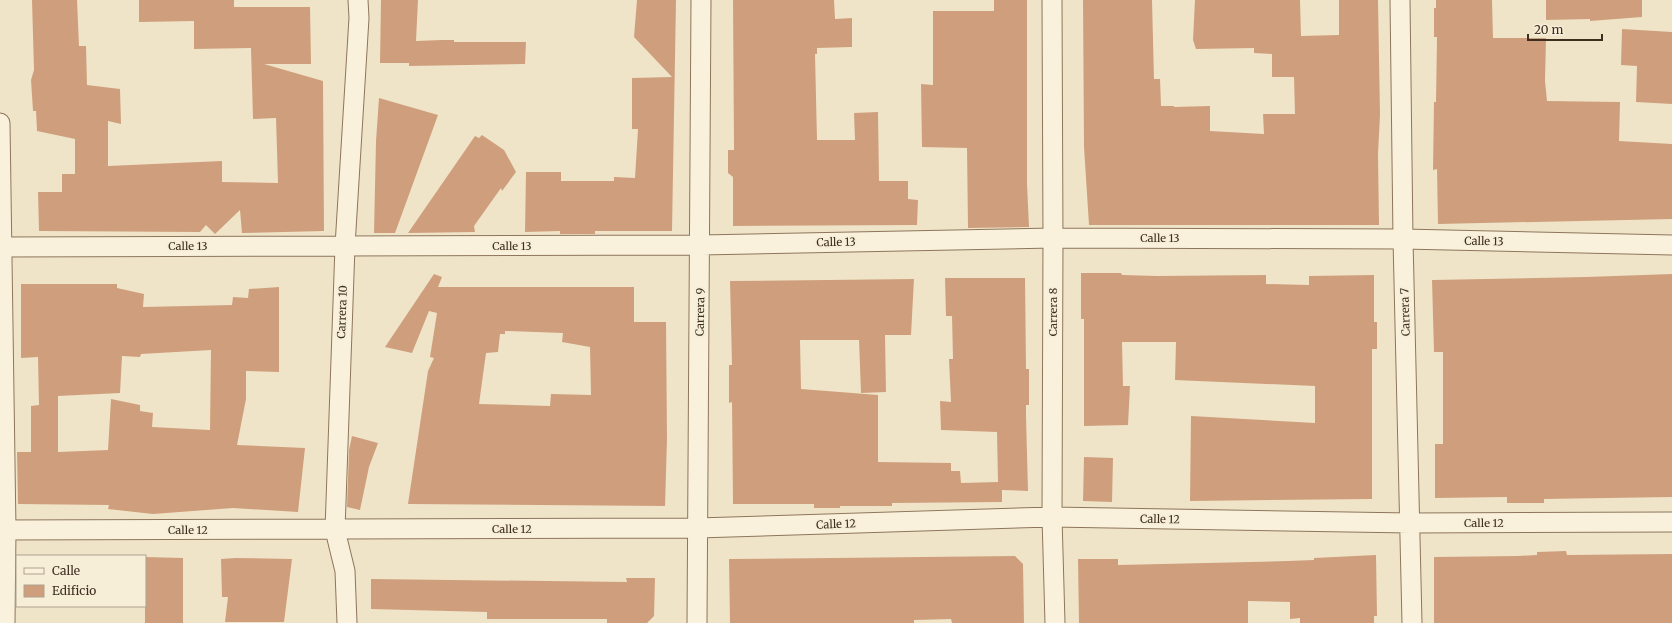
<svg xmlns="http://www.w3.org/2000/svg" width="1672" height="623" font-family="Merriweather,serif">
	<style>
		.building { fill: #cf9f7d; fill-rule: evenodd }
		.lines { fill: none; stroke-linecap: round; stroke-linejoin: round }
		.street-casing { stroke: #8d765c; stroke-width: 21 }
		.street { stroke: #faf1dc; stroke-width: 19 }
		.labels { text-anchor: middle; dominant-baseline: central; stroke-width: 4; stroke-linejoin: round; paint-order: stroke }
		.street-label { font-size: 11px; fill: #3d2e20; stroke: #f7eed8 }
	</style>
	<rect width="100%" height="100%" fill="#f0e4c8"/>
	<path class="building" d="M 32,0 L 77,0 L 79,46 L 86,46 L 87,85 L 120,89 L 121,124 L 108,121 L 108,166 L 222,161 L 222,182 L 278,183 L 276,118 L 253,119 L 251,48 L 194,49 L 194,21 L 139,22 L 139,0 L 234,0 L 234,7 L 310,7 L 311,64 L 264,64 L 323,81 L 324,231 L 242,233 L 240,210 L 215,234 L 206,225 L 200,232 L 39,231 L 38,192 L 62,192 L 62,174 L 75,174 L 75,139 L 37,131 L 36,111 L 33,111 L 31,80 L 34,70 Z
		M 381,0 L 418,0 L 416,41 L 442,40 L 454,40 L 454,42 L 526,42 L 525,64 L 409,66 L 409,63 L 380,63 Z
		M 637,0 L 676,0 L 672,231 L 595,231 L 595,234 L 560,234 L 560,231 L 525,232 L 526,172 L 561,172 L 561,181 L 614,181 L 614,177 L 635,178 L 638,129 L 632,129 L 632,78 L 672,77 L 634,37 Z
		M 733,0 L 834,0 L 835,19 L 852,18 L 852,47 L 817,48 L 817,54 L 815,54 L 817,140 L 855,140 L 854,113 L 878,112 L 879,181 L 908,181 L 908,199 L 918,200 L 917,225 L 733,226 L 733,177 L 728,173 L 728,150 L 734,150 Z
		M 994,0 L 1027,0 L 1027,184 L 1029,227 L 968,228 L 967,148 L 922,147 L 921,84 L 933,85 L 933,11 L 994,11 Z
		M 1083,0 L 1152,0 L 1154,79 L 1160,79 L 1161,106 L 1174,106 L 1174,107 L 1210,106 L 1210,131 L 1264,134 L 1263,114 L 1295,114 L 1294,77 L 1272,77 L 1272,54 L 1254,53 L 1254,48 L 1196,49 L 1193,40 L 1195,0 L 1300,0 L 1301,36 L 1339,35 L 1339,0 L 1378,0 L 1380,115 L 1378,154 L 1379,225 L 1089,225 L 1084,147 Z
		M 1436,0 L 1492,0 L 1493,38 L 1546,38 L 1545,81 L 1547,101 L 1620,102 L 1619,141 L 1672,144 L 1672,219 L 1438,224 L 1437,169 L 1433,170 L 1434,102 L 1436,102 L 1437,37 L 1434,37 L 1434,8 L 1436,8 Z
		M 1546,0 L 1642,0 L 1642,17 L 1590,21 L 1590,19 L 1546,20 Z
		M 1622,29 L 1672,32 L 1672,104 L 1636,102 L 1637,66 L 1621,65 Z
		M 379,98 L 438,115 L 395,233 L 374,233 L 376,141 Z
		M 482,135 L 504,150 L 516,172 L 502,191 L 501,188 L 474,226 L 475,232 L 408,233 L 475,136 L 479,138 Z
		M 1081,273 L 1121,273 L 1122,275 L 1157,276 L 1266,275 L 1266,284 L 1309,285 L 1309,276 L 1374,275 L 1374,322 L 1377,322 L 1377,349 L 1372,349 L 1372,499 L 1190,501 L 1191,416 L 1315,423 L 1315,386 L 1175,380 L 1176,342 L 1122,342 L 1123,386 L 1130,386 L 1128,425 L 1084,426 L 1084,319 L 1081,319 Z
		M 434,274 L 442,277 L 438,287 L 634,287 L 634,322 L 666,322 L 667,439 L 665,506 L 408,504 L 428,371 L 434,358 L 430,357 L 437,313 L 429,311 L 412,353 L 385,347 ZM 505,331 L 563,333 L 562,342 L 590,347 L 591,395 L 551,394 L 550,406 L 479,404 L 486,353 L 498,352 L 500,334 L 505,334 Z
		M 1672,274 L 1672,497 L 1544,499 L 1544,503 L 1507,503 L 1507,497 L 1435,498 L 1435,444 L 1443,444 L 1443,352 L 1434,352 L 1432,280 L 1586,277 Z
		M 945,278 L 1025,278 L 1026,369 L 1029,369 L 1029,405 L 1026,405 L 1026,417 L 1028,491 L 1002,490 L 1002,502 L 892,503 L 892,506 L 840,506 L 840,508 L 814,508 L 814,504 L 733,504 L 732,402 L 729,403 L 729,365 L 732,365 L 730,281 L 914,279 L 911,335 L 885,335 L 886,392 L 861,393 L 859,340 L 800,340 L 801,389 L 878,395 L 878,462 L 951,463 L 951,471 L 960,471 L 961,483 L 998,482 L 997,432 L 941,430 L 940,401 L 951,402 L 949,359 L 953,359 L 952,316 L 946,316 Z
		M 21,284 L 117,284 L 117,288 L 144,294 L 143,307 L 232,305 L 233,297 L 248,298 L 249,289 L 279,287 L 279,372 L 246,371 L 246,399 L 237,445 L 305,448 L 298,512 L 233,508 L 153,514 L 108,509 L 109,505 L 18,504 L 17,452 L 31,452 L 31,406 L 39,405 L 38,357 L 21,358 ZM 211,350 L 210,430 L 152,427 L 153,413 L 140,411 L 140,405 L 111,399 L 108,450 L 58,452 L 58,396 L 120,393 L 122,356 L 140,357 L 141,354 Z
		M 352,436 L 378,443 L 369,467 L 360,510 L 347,507 L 349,450 Z
		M 1084,457 L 1113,458 L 1112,502 L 1083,501 Z
		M 1566,551 L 1567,555 L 1672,554 L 1672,623 L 1434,623 L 1434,557 L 1518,556 L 1537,555 L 1537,552 Z
		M 1376,555 L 1377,616 L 1374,616 L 1374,623 L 1300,623 L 1300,618 L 1290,619 L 1290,602 L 1248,601 L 1248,623 L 1079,623 L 1078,559 L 1118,559 L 1118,565 L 1288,561 L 1314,560 L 1314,558 Z
		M 1015,556 L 1023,564 L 1024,623 L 952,623 L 951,619 L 914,620 L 914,623 L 730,623 L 729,559 Z
		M 145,557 L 183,558 L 183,623 L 145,623 Z
		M 235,558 L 292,559 L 284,622 L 225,622 L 228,597 L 222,597 L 221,559 Z
		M 626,578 L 655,578 L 654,616 L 647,623 L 607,623 L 607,619 L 487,619 L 487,612 L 371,609 L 371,579 L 627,582 Z"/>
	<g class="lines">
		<g class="street-casing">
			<path id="street" d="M 1052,0 L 1053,238 L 1052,517 L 1055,623
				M 1400,0 L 1403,239 L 1412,623
				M 0,123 L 6,530 L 5,623
				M 0,247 L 701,245 L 1053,238 L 1403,239 L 1672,245
				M 0,530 L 697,528 L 1052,517 L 1410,523 L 1672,522
				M 347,623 L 345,571 L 335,530 L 345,246 L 359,18 L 358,0
				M 697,623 L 701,0"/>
		</g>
		<use href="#street" class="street"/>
	</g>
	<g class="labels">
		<g class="street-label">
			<text x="1160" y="238">Calle 13</text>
			<text transform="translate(1484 241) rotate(1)">Calle 13</text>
			<text transform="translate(836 242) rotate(-1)">Calle 13</text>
			<text x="188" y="246">Calle 13</text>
			<text x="512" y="246">Calle 13</text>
			<text transform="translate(342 312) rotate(-88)">Carrera 10</text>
			<text transform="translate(700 312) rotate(-89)">Carrera 9</text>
			<text transform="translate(1053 312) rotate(-90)">Carrera 8</text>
			<text transform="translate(1405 312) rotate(-92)">Carrera 7</text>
			<text transform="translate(1160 519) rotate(1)">Calle 12</text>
			<text x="1484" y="523">Calle 12</text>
			<text transform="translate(836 524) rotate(-2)">Calle 12</text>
			<text x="512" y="529">Calle 12</text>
			<text x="188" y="530">Calle 12</text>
		</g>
	</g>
	<rect x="16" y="555" width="130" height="52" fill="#f7eed8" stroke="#ada18e"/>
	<rect x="24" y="568" width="20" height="6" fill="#faf1dc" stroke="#ada18e"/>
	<text x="52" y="575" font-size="12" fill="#3d2e20">Calle</text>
	<rect x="24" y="585" width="20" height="12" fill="#cf9f7d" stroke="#ada18e"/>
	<text x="52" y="595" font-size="12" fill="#3d2e20">Edificio</text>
	<path d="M1528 34v6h74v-6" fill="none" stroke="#3d2e20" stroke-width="2"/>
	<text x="1534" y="34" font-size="12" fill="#3d2e20" stroke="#f7eed8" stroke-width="3" paint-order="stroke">20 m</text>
</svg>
